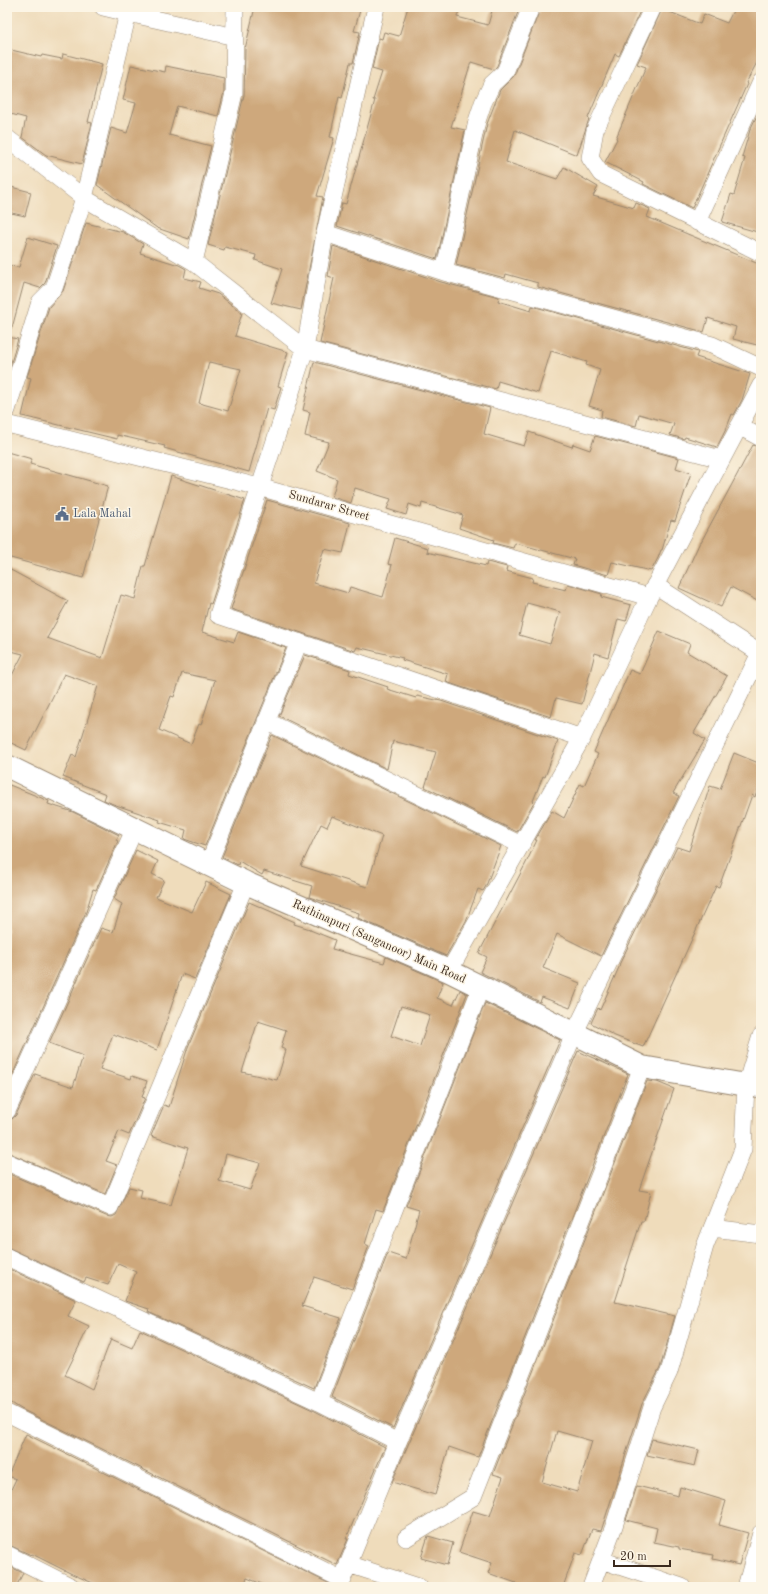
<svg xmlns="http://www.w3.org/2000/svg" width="768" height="1594" font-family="'Old Standard TT',serif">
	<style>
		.building { fill: #cea87c; fill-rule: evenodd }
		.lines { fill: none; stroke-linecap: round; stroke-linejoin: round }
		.street-casing { stroke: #95836c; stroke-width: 18 }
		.secondary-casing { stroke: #95836c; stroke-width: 24 }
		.street { stroke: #fff; stroke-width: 17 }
		.secondary { stroke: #fff; stroke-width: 22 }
		.labels { text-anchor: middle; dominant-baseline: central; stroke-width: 3; stroke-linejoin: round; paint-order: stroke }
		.street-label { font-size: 12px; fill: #3b2a1e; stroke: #fcf5e5 }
		.service-label { font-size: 12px; fill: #4e5e75; stroke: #fcf5e5; text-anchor: start }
	</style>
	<rect width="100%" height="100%" fill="#fcf5e5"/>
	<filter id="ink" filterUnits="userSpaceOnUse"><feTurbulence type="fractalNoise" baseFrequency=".025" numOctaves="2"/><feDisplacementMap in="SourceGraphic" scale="8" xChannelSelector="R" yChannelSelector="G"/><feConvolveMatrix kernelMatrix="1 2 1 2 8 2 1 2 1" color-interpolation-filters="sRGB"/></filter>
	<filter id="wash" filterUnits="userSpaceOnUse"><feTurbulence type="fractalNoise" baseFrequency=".012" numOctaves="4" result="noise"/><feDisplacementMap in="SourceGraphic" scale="16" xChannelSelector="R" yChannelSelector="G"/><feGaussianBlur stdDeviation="0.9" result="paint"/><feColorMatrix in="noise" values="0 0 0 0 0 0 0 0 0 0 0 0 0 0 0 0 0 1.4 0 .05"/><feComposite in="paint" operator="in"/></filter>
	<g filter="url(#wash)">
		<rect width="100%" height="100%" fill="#efdcbb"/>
		<g id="blocks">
			<path class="building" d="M 255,7 L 361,7 L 354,31 L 360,32 L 353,63 L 350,63 L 342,98 L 339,97 L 330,137 L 334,138 L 317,196 L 323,197 L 301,310 L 271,303 L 282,269 L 255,260 L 256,255 L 225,247 L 224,250 L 208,245 L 244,95 L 245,49 Z
				M 408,7 L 460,7 L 457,17 L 488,25 L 493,7 L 520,7 L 497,66 L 494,69 L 471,62 L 451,127 L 465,130 L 437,259 L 337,226 L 342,203 L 346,204 L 375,100 L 373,100 L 382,72 L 372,69 L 379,38 L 382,39 L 384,32 L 399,36 Z
				M 541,7 L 642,7 L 619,56 L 615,54 L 588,118 L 589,119 L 577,155 L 515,130 L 506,162 L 557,179 L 564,167 L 598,187 L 593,196 L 634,208 L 636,203 L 650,209 L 647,217 L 761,265 L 761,346 L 733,339 L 736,327 L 708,318 L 704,332 L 538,287 L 538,283 L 506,274 L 505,278 L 456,265 L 487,124 L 500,90 L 514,76 Z
				M 735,7 L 761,7 L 761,55 L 746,83 L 747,84 L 692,208 L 643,184 L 644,182 L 605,162 L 617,139 L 616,138 L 646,67 L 637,64 L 662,9 L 700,24 L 704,14 L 727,23 Z
				M 7,49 L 41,57 L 42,55 L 62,59 L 63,54 L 102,64 L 88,122 L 92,123 L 82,164 L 46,155 L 22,137 L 26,118 L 7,113 Z
				M 131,65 L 165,72 L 166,66 L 224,78 L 224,92 L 218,116 L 177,106 L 169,135 L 211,146 L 189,239 L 157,228 L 97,185 L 111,128 L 127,133 L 136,103 L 123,100 Z
				M 761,107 L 761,233 L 722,222 L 731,194 L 734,195 L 745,158 L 742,157 L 750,130 Z
				M 7,186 L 31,192 L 25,216 L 7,212 Z
				M 86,223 L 123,232 L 143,244 L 140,253 L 179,265 L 186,269 L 184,278 L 201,282 L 199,288 L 218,294 L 242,313 L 235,336 L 288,352 L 278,386 L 281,387 L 274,410 L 267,408 L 249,472 L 164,448 L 165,446 L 117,435 L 117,439 L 22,416 L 31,378 L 27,377 L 49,307 L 63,291 ZM 209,362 L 241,369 L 228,411 L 199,403 Z
				M 28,237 L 57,246 L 45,283 L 40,288 L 24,283 L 12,328 L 7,327 L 7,266 L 19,267 Z
				M 333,246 L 441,282 L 499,297 L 498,301 L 531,311 L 532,306 L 698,352 L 696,357 L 750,374 L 742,400 L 734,415 L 732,414 L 727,427 L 717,447 L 685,437 L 684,439 L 670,435 L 674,424 L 639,414 L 636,426 L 601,417 L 602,410 L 589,406 L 600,370 L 586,365 L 587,362 L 551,351 L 538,393 L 498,381 L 496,389 L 320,343 L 334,278 L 328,276 Z
				M 7,337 L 18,339 L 8,373 L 7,373 Z
				M 314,362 L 490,408 L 484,434 L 524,446 L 529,432 L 572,447 L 573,444 L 590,450 L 595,436 L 679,458 L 676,468 L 691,473 L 675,521 L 671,520 L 662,550 L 661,550 L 658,558 L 651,571 L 612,562 L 608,575 L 573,565 L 575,559 L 515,543 L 513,548 L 493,543 L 494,540 L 459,528 L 463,515 L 422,503 L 421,508 L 409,504 L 406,515 L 387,509 L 391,499 L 355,488 L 351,503 L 332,497 L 337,479 L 317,471 L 329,442 L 305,436 L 310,412 L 303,410 Z
				M 753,445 L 761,448 L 761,603 L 731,587 L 721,607 L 679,588 L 700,542 L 701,542 Z
				M 7,452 L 32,459 L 30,464 L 108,486 L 83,578 L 7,557 Z
				M 171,476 L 245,500 L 211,604 L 209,603 L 202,632 L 234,642 L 238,632 L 286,648 L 205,846 L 184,839 L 186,830 L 159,822 L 160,820 L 113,804 L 104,800 L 106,794 L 63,777 L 72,755 L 76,757 L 98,686 L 64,674 L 26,750 L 7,741 L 7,685 L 23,654 L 7,650 L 7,568 L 68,601 L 47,638 L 102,658 L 121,595 L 135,599 L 143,566 L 145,566 ZM 182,673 L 215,680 L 201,725 L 199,724 L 191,744 L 159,730 L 171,696 L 174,697 Z
				M 267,500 L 350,523 L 343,553 L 324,549 L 314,583 L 348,593 L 350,587 L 383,597 L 392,565 L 388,564 L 395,538 L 428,548 L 427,552 L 486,566 L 487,562 L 507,567 L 506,571 L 533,578 L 532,582 L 566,590 L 568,584 L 602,594 L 601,597 L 631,605 L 626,621 L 618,619 L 608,657 L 595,653 L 582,704 L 556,698 L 551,717 L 446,682 L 448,674 L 402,660 L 403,658 L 357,647 L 355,651 L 231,609 ZM 527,603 L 560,612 L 550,644 L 519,635 Z
				M 659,631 L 690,644 L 687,652 L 727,676 L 694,733 L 705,740 L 673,793 L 679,796 L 601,956 L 557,934 L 543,968 L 580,983 L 570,1008 L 542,997 L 540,1002 L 480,972 L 487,957 L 479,953 L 526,863 L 537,840 L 535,840 L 552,811 L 564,818 L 580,784 L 584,786 L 598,754 L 594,752 L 630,670 L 640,674 Z
				M 305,655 L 350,670 L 349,674 L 388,687 L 387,689 L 416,698 L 417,696 L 441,701 L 558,741 L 545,777 L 543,776 L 533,801 L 534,802 L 517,832 L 425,787 L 436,752 L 393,741 L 387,769 L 279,716 Z
				M 272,735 L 501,846 L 486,886 L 483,891 L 478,889 L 466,921 L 446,956 L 358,918 L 359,913 L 309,897 L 312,886 L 264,871 L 262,875 L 239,861 L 238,865 L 222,857 ZM 332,816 L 382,836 L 367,887 L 301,866 L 321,824 L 327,827 Z
				M 734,753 L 761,764 L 761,782 L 755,797 L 752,795 L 719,887 L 716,886 L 643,1047 L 615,1036 L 591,1023 L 598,1008 L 600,1010 L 620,965 L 619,965 L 677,847 L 689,851 L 710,786 L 720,789 Z
				M 7,784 L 49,801 L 48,804 L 73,812 L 119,835 L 116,840 L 118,841 L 96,890 L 93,889 L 86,912 L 7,1087 Z
				M 136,850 L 158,861 L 152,874 L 164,880 L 156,897 L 192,912 L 206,882 L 231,894 L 195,979 L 182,974 L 157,1050 L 113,1034 L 100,1069 L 131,1079 L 132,1076 L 147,1081 L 142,1097 L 145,1098 L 129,1135 L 119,1131 L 106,1161 L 117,1165 L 105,1194 L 7,1152 L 7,1121 L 12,1119 L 16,1115 L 35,1074 L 73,1087 L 83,1056 L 49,1043 L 101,928 L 113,932 L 122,904 L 114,899 Z
				M 249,902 L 295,922 L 294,924 L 310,929 L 310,930 L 335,940 L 332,949 L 384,963 L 386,957 L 443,982 L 437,998 L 453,1005 L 460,990 L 467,994 L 383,1211 L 376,1209 L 365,1244 L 369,1246 L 352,1289 L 314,1277 L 302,1306 L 341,1318 L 314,1388 L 148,1312 L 149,1309 L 125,1301 L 136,1272 L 118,1264 L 108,1285 L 86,1278 L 84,1282 L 7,1247 L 7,1173 L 106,1216 L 112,1217 L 116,1215 L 129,1187 L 142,1190 L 140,1198 L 171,1205 L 188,1148 L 151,1136 L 164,1105 L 169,1107 L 188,1047 ZM 401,1006 L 430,1015 L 420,1046 L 391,1036 ZM 258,1021 L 286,1030 L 281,1048 L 286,1050 L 277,1080 L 242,1072 ZM 226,1154 L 260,1163 L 250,1190 L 219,1181 Z
				M 485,1003 L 560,1040 L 393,1428 L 332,1397 L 388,1253 L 406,1259 L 419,1210 L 406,1206 Z
				M 578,1051 L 628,1074 L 478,1457 L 449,1447 L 435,1495 L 392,1482 Z
				M 647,1081 L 657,1082 L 674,1089 L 639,1190 L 651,1192 L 644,1221 L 641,1221 L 615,1302 L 675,1316 L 660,1368 L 642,1404 L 601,1531 L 592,1529 L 582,1555 L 575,1553 L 563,1587 L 515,1587 L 516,1583 L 488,1573 L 492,1563 L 459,1552 L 473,1511 L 490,1516 L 503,1477 L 493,1474 ZM 557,1431 L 592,1441 L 577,1492 L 542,1482 Z
				M 7,1268 L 76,1300 L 68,1316 L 89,1326 L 65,1375 L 92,1389 L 111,1339 L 132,1348 L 140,1330 L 315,1411 L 385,1447 L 346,1539 L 348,1539 L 337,1565 L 21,1409 L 7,1400 Z
				M 26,1434 L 330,1584 L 329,1587 L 269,1587 L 247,1578 L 243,1587 L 102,1587 L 72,1574 L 32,1554 L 31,1555 L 7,1544 L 7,1498 L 16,1479 L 8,1476 Z
				M 652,1439 L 699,1450 L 695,1466 L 647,1455 Z
				M 637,1486 L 678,1496 L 680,1487 L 726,1501 L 719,1525 L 748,1533 L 739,1565 L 713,1559 L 714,1555 L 679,1549 L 679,1547 L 654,1542 L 657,1528 L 626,1520 Z
				M 428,1536 L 453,1543 L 447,1565 L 421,1558 Z
				M 7,1565 L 23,1573 L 16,1587 L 7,1587 Z"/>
		</g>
	</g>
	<g filter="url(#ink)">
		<use href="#blocks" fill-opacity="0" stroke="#95836c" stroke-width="1"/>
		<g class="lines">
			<g class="street-casing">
				<path id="street" d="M 376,7 L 325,233 L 305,349 L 218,615 L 582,738
					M 653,7 L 595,130 L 590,158 L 601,174 L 761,253
					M 128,13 L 235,37
					M 7,138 L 84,198 L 194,262 L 305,349 L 721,459
					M 697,222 L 761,82
					M 325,233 L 444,272 L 712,345 L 761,368
					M 194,262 L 234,93 L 235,7
					M 444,272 L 477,121 L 483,103 L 492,84 L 505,72 L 531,7
					M 7,410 L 40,302 L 54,288 L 84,198 L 128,13 L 103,7
					M 7,424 L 259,487 L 649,597
					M 739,426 L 761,438
					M 655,585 L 761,654
					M 266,721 L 521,845
					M 208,865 L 299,642
					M 449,971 L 582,738 L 649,597 L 761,385
					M 7,1111 L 135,828
					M 7,1162 L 110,1207 L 246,883
					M 712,1228 L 761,1234
					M 7,1257 L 319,1402 L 398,1442
					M 319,1402 L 481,987
					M 7,1413 L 343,1580
					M 406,1538 L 473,1497 L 642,1067
					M 7,1554 L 72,1587
					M 601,1560 L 682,1587
					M 348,1564 L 419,1587
					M 339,1587 L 398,1442 L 574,1034 L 761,651
					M 591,1587 L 614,1526 L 652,1407 L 669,1372 L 705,1246 L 743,1149 L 746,1085 L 761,1036
					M 746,1587 L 761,1533"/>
			</g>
			<g class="secondary-casing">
				<path id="secondary" d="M 7,766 L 246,883 L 449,971 L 642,1067 L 746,1085 L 761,1086"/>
			</g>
			<use href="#street" class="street"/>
			<use href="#secondary" class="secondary"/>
		</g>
	</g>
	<defs>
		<g id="civic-bare" transform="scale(1.08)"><path d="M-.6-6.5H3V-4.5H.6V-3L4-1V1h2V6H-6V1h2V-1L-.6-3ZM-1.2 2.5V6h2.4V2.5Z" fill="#5c6f8a" stroke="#fcf5e5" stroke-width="2.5" paint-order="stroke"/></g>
	</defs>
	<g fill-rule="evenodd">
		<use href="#civic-bare" x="62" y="514"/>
	</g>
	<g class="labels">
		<g class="street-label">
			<text transform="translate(329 506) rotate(16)">Sundarar Street</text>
			<text transform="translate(379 942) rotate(24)">Rathinapuri (Sanganoor) Main Road</text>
		</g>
		<g class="service-label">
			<text x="73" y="514">Lala Mahal</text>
		</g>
	</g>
	<rect width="768" height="1594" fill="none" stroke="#fcf5e5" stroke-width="24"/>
	<path d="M614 1560v6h56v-6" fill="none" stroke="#3b2a1e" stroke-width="2"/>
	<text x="620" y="1560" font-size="12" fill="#3b2a1e" stroke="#fcf5e5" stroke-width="3" paint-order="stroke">20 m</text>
</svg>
